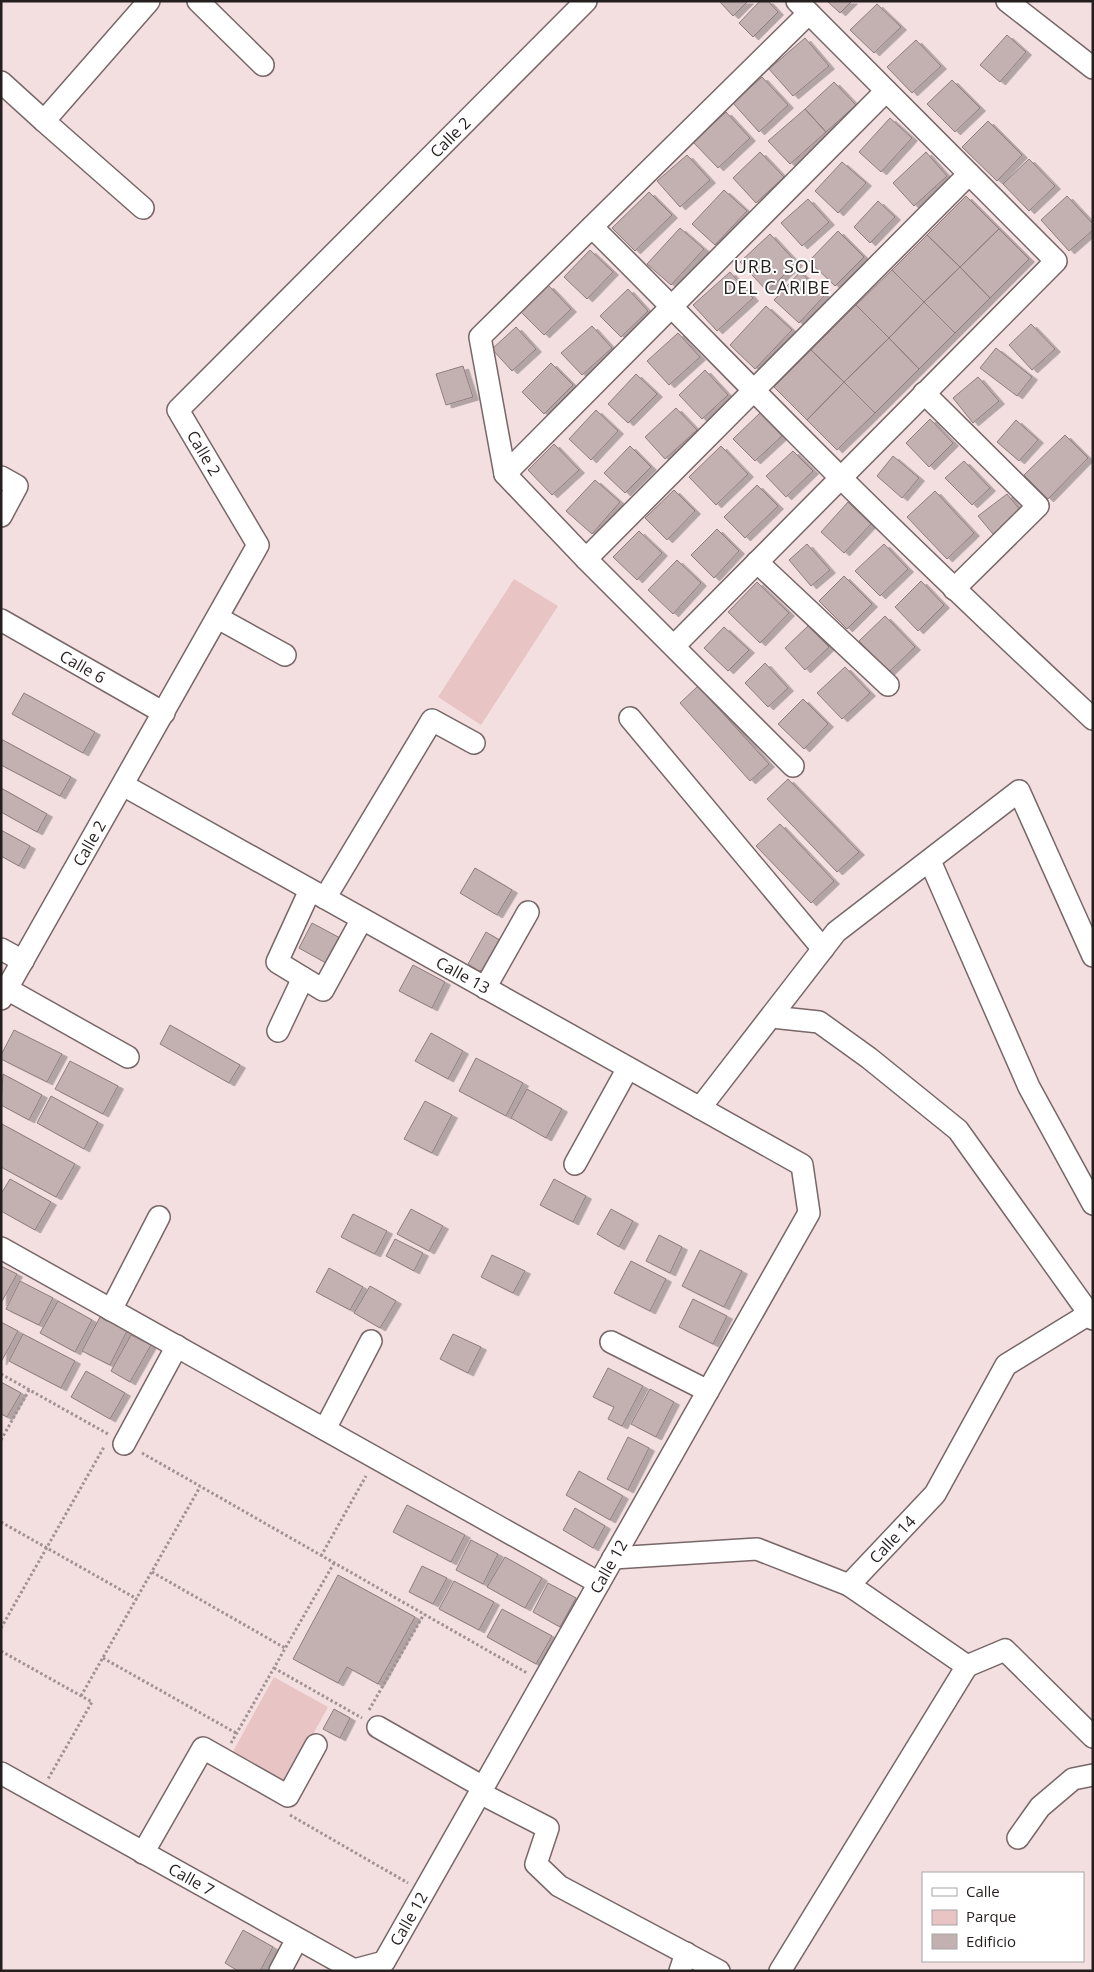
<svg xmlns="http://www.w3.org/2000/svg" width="1094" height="1972" font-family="'Open Sans',sans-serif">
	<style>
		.green { fill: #e8c4c5 }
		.building { fill: #c3b0b1; stroke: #8f7d7d; filter: url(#shadow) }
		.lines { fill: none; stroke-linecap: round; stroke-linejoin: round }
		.minor-casing { stroke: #786768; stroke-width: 24 }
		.path { stroke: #a09192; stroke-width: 3; stroke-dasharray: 2.5 2.5; stroke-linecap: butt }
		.minor { stroke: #fff; stroke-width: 21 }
		.labels { text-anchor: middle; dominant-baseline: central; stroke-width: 4; stroke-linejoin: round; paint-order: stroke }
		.street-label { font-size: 16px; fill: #251e1e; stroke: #fff }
		.neighbourhood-label { font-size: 18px; letter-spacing: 1px; fill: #251e1e; stroke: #fff }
	</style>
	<defs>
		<filter id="shadow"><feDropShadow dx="5.5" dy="3" stdDeviation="0" flood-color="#0004"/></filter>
	</defs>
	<rect width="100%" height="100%" fill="#f3dfe0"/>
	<path class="green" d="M 514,579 L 558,606 L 481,725 L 438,697 Z
		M 274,1677 L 328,1707 L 284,1787 L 230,1757 Z"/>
	<path class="building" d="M 719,1 L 748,1 L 733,16 Z
		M 760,1 L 768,1 L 778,12 L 753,37 L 739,23 Z
		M 827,1 L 852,1 L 840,13 Z
		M 877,4 L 901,27 L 874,53 L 850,30 Z
		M 1007,35 L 1026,52 L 1000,82 L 980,65 Z
		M 805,38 L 829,66 L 793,96 L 769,69 Z
		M 916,40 L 941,66 L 912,93 L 887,67 Z
		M 762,77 L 788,105 L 759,132 L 733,103 Z
		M 952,80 L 980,108 L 955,132 L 927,104 Z
		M 834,82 L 856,105 L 826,132 L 805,109 Z
		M 805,109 L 826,132 L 790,164 L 768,141 Z
		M 726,112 L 750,138 L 718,168 L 693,142 Z
		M 890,118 L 912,138 L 881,172 L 859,152 Z
		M 988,121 L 1022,155 L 997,181 L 962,147 Z
		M 760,152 L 784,177 L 756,203 L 733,178 Z
		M 926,152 L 947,176 L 914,206 L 893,183 Z
		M 687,155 L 710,180 L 680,207 L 657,181 Z
		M 1029,159 L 1055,186 L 1029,211 L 1003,184 Z
		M 842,162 L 866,183 L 838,213 L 815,191 Z
		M 724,190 L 747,211 L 715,245 L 692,224 Z
		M 649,192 L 672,215 L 635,251 L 612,228 Z
		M 966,196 L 999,229 L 960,267 L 927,235 Z
		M 1067,196 L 1093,224 L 1093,230 L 1069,251 L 1041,220 Z
		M 808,199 L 829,222 L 802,246 L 781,223 Z
		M 878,201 L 895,217 L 870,243 L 854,227 Z
		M 680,228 L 704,249 L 671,285 L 647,264 Z
		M 999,229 L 1029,259 L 990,298 L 960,267 Z
		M 838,231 L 864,257 L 835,286 L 809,261 Z
		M 770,234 L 797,263 L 767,291 L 740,262 Z
		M 927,235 L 960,267 L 924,302 L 892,270 Z
		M 590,250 L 613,272 L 587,299 L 564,277 Z
		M 960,267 L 990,298 L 955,333 L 924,302 Z
		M 892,270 L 924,302 L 889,338 L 856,305 Z
		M 730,272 L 753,298 L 717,331 L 693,305 Z
		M 800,272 L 825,295 L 799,323 L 774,300 Z
		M 548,285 L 571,309 L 544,335 L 521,312 Z
		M 628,289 L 648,311 L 621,337 L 600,316 Z
		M 924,302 L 955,333 L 919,369 L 889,338 Z
		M 856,305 L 889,338 L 844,382 L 811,350 Z
		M 766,306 L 792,330 L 755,369 L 730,345 Z
		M 1031,324 L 1055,349 L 1032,370 L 1009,345 Z
		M 592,326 L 612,348 L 582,375 L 561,353 Z
		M 516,327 L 536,349 L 512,371 L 492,349 Z
		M 678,333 L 700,357 L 669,385 L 647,361 Z
		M 889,338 L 919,369 L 875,413 L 844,382 Z
		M 996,348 L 1032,377 L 1017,396 L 980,368 Z
		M 811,350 L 844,382 L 807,420 L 774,387 Z
		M 551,363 L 573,385 L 544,414 L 522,392 Z
		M 463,366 L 473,397 L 446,405 L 436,374 Z
		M 705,370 L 728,395 L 702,419 L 679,395 Z
		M 636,374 L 657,394 L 628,423 L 608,404 Z
		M 978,377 L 999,401 L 973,423 L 953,398 Z
		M 844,382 L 875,413 L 837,450 L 807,420 Z
		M 676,408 L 697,430 L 665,459 L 645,437 Z
		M 596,410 L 618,431 L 591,460 L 569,439 Z
		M 760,413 L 782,436 L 755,461 L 733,439 Z
		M 930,419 L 953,443 L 929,467 L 906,443 Z
		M 1016,420 L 1038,440 L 1019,461 L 997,442 Z
		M 1065,435 L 1088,458 L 1048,499 L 1024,475 Z
		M 554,444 L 579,470 L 552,495 L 528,470 Z
		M 630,446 L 651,467 L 625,493 L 604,473 Z
		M 721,446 L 748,474 L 716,505 L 689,477 Z
		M 793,451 L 813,471 L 786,497 L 766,476 Z
		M 893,456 L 919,478 L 902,498 L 877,476 Z
		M 964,461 L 990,488 L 972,505 L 945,478 Z
		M 595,480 L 620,502 L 592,534 L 566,511 Z
		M 757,485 L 778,506 L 745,538 L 724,517 Z
		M 674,490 L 695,511 L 667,540 L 645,518 Z
		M 935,491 L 974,533 L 947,559 L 907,517 Z
		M 1007,494 L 1021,511 L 993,534 L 978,516 Z
		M 848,502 L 871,524 L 844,553 L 821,532 Z
		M 717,529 L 739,551 L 714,578 L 691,555 Z
		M 639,531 L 662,553 L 637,580 L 613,557 Z
		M 807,544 L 830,570 L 811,586 L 789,560 Z
		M 884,544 L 908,569 L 880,596 L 855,571 Z
		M 677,560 L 701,583 L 673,614 L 648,590 Z
		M 844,576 L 872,604 L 847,629 L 819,601 Z
		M 921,581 L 944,605 L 918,631 L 895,607 Z
		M 757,582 L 789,613 L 760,643 L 728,612 Z
		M 885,616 L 915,647 L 889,672 L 859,641 Z
		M 808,626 L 829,647 L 805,670 L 785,648 Z
		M 724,627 L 749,650 L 728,671 L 704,648 Z
		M 765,663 L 788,688 L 768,707 L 745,683 Z
		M 845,667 L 870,693 L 842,719 L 817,693 Z
		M 698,686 L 769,764 L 750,781 L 680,703 Z
		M 24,693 L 95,732 L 83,753 L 12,714 Z
		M 803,699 L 828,724 L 804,749 L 778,724 Z
		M 1,739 L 71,777 L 60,796 L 1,765 Z
		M 788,779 L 859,852 L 837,872 L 767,799 Z
		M 1,788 L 47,814 L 37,832 L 1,812 Z
		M 780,824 L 834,881 L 811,903 L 756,846 Z
		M 1,830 L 30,846 L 19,866 L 1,856 Z
		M 475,868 L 512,890 L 497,915 L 460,893 Z
		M 312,923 L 340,938 L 326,963 L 299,948 Z
		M 486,932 L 501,941 L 485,969 L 479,971 L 468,964 Z
		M 413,965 L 445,982 L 432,1008 L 399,991 Z
		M 170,1025 L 240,1065 L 229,1083 L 160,1044 Z
		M 14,1030 L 62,1054 L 47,1082 L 1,1059 L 1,1055 Z
		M 431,1033 L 463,1051 L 448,1079 L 415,1061 Z
		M 476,1058 L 523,1083 L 506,1116 L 459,1091 Z
		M 70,1061 L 118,1086 L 103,1114 L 55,1089 Z
		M 3,1074 L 42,1095 L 29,1120 L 1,1105 Z
		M 527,1089 L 562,1109 L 546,1138 L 511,1118 Z
		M 51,1096 L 98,1122 L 84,1149 L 37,1123 Z
		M 425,1101 L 452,1115 L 432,1153 L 404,1139 Z
		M 2,1124 L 75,1164 L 56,1197 L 1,1167 Z
		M 10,1179 L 51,1202 L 35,1230 L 1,1211 L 1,1194 Z
		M 554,1179 L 586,1196 L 573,1222 L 540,1205 Z
		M 411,1209 L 443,1226 L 429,1251 L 397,1234 Z
		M 611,1209 L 633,1221 L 619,1247 L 597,1234 Z
		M 353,1214 L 387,1231 L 375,1254 L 341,1237 Z
		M 659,1235 L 682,1247 L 670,1273 L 646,1261 Z
		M 395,1239 L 423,1253 L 414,1271 L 386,1256 Z
		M 700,1250 L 742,1271 L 724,1307 L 682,1286 Z
		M 492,1255 L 525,1271 L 513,1293 L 481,1277 Z
		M 631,1261 L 666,1279 L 650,1311 L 614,1293 Z
		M 1,1266 L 17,1274 L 1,1303 Z
		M 329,1268 L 363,1287 L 350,1310 L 316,1292 Z
		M 20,1281 L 53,1298 L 39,1325 L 6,1309 Z
		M 370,1286 L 396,1301 L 380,1328 L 354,1313 Z
		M 693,1299 L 727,1316 L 713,1344 L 679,1327 Z
		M 58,1301 L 92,1320 L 75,1352 L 40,1333 Z
		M 100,1317 L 127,1331 L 110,1365 L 82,1351 Z
		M 1,1322 L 18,1331 L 1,1362 Z
		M 23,1334 L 75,1361 L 61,1388 L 9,1361 Z
		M 453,1334 L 481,1347 L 468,1373 L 440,1359 Z
		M 131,1335 L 151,1345 L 130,1382 L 111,1371 Z
		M 608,1368 L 643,1386 L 622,1426 L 608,1419 L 614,1407 L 593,1397 Z
		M 86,1371 L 125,1393 L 110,1419 L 71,1397 Z
		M 1,1382 L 21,1393 L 7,1417 L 1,1414 Z
		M 650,1389 L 674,1402 L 656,1437 L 631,1424 Z
		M 628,1437 L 649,1448 L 628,1490 L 607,1479 Z
		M 579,1471 L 623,1496 L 610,1520 L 566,1495 Z
		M 407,1505 L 465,1535 L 451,1562 L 393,1532 Z
		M 575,1508 L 605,1526 L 593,1548 L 563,1530 Z
		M 471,1540 L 498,1554 L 483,1584 L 456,1570 Z
		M 505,1557 L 542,1578 L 525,1608 L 487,1587 Z
		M 422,1566 L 447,1578 L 433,1604 L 409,1592 Z
		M 338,1575 L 415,1617 L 378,1684 L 347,1667 L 338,1683 L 293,1659 Z
		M 454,1581 L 494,1602 L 479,1630 L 439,1609 Z
		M 548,1583 L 576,1598 L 560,1627 L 533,1612 Z
		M 502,1609 L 552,1636 L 536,1664 L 487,1637 Z
		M 334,1709 L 350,1718 L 340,1738 L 323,1729 Z
		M 243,1930 L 273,1947 L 260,1971 L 238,1971 L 225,1963 Z"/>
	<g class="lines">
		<g class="minor-casing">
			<g id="minor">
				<path d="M 198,1 L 263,65"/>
				<path d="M 1007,1 L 1093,68"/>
				<path d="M 1,82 L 44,121 L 149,1"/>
				<path d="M 44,121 L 143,208"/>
				<path d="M 592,227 C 676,310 758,396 842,479 C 924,560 1008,640 1093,719"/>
				<path d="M 924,393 L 1038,506 L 954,589"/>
				<path d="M 505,474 L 886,91"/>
				<path d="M 1,477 L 17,486 L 1,516"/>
				<path d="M 586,559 L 969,174"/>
				<path d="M 757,562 L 888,685"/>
				<path d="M 218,618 L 285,655"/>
				<path id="s1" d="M 1,620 L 164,713"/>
				<path d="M 674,646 L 1056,261 L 797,1"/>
				<path d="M 630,718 L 823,949"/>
				<path d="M 793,766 L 586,559 L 505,474 L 480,337 L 809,13"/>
				<path d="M 930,861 L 1029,1087 L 1093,1204"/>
				<path d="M 310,890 L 277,962 L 323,990 L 362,919"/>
				<path d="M 325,898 L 432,720 L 474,743"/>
				<path d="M 1,949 L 23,961"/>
				<path d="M 485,988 L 528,912"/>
				<path d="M 7,989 L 128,1057"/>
				<path id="s2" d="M 1,999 L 258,545 L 178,410 L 586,1"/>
				<path d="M 772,1017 L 819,1022 L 869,1058 L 958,1130 L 1093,1319"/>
				<path d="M 278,1031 L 303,978"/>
				<path d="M 700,1108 L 836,932 L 1019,791 L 1093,956"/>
				<path d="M 575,1164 L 628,1068"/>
				<path d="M 1,1248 L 599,1583"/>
				<path d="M 111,1310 L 159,1217"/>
				<path d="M 611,1342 L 708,1391"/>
				<path d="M 325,1429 L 371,1341"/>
				<path d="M 124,1444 L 177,1346"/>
				<path id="s3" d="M 613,1558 L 757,1549 L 849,1585 L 935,1494 L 1006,1365 L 1089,1314"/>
				<path d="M 967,1666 L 1005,1650 L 1093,1737"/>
				<path d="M 378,1727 L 483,1787"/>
				<path id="s4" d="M 1,1773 L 354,1970 L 384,1962 L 809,1213 L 802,1165 L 123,785"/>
				<path d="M 480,1793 L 548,1828 L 536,1864 L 559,1886 L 719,1971"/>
				<path d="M 1018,1838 L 1040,1807 L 1073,1779 L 1093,1775"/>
				<path d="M 143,1853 L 203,1748 L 288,1796 L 316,1745"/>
				<path d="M 280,1971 L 297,1939"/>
				<path d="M 680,1971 L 686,1953"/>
				<path d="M 780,1971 L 967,1666 L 849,1585"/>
			</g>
		</g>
		<path class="path" d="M 1,1374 L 108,1434
			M 1,1440 L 29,1390
			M 142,1453 L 527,1673
			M 1,1522 L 137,1599
			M 321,1556 L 366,1476
			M 152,1572 L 285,1648
			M 1,1628 L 104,1447
			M 1,1651 L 92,1702 L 48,1779
			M 103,1658 L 236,1733
			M 274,1668 L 362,1718
			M 81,1696 L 200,1487
			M 369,1710 L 424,1614
			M 231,1743 L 334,1563
			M 290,1815 L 408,1883"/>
		<use href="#minor" class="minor"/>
	</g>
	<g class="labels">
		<g class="street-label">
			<text stroke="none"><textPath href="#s2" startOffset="1064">Calle 2</textPath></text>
			<text transform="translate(204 453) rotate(59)">Calle 2</text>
			<text stroke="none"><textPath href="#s1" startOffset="94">Calle 6</textPath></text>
			<text stroke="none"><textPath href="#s2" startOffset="179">Calle 2</textPath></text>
			<text transform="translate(463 975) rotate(29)">Calle 13</text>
			<text stroke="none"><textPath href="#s3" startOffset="306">Calle 14</textPath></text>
			<text stroke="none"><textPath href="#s4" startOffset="890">Calle 12</textPath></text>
			<text stroke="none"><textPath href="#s4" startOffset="218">Calle 7</textPath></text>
			<text stroke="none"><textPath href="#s4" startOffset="485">Calle 12</textPath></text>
		</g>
		<g class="neighbourhood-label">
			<text x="777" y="266">URB. SOL<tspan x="777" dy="21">DEL CARIBE</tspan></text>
		</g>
	</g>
	<rect width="1094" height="1972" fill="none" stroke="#251e1e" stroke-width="5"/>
	<rect x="922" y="1872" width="162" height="90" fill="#ffffff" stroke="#a8a5a5"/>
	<rect x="932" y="1888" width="25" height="8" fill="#ffffff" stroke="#a8a5a5"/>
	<text x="966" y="1897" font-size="15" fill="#251e1e">Calle</text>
	<rect x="932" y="1910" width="25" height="15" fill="#e8c4c5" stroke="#a8a5a5"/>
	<text x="966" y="1922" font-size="15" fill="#251e1e">Parque</text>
	<rect x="932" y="1934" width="25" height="15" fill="#c3b0b1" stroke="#a8a5a5"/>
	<text x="966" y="1947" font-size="15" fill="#251e1e">Edificio</text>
</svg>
